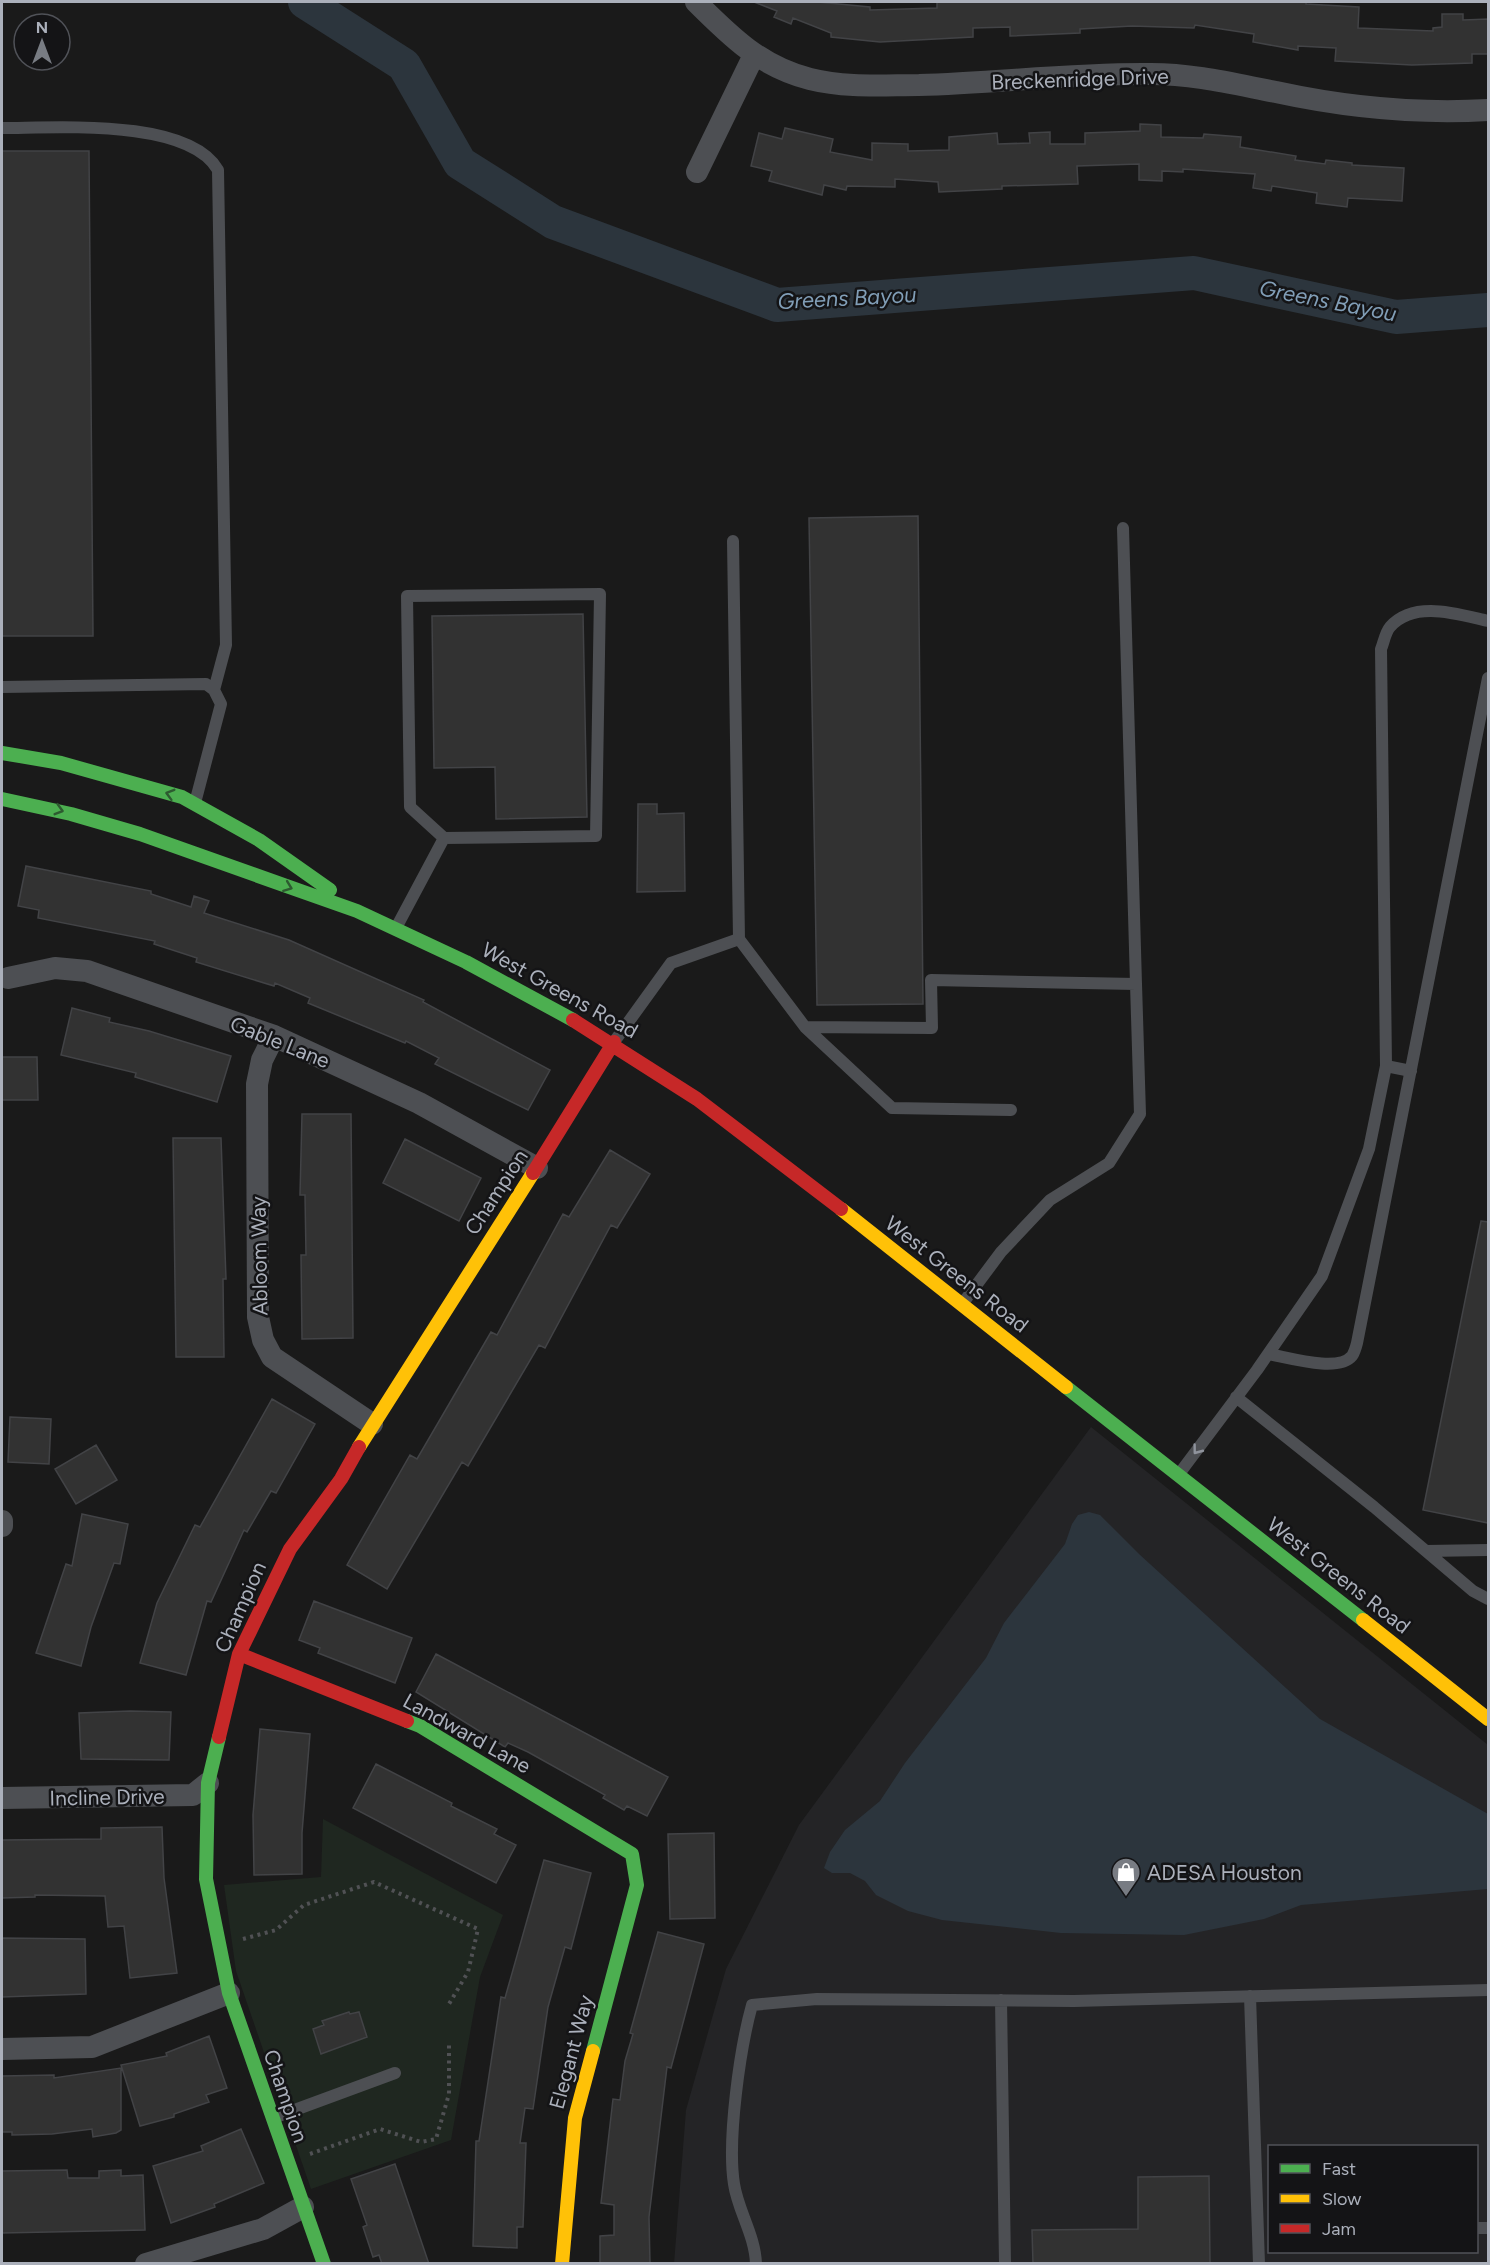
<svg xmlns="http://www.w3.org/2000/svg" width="1490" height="2265" font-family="Figtree,sans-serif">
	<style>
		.built { fill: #242426; fill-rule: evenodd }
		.green { fill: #1f2720 }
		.water { fill: #2c353d }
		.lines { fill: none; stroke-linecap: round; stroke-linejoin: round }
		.river { stroke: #2c353d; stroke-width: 34 }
		.building { fill: #323232; stroke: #424346; stroke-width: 1.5 }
		.path { stroke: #505154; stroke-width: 4; stroke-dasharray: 3 4.5; stroke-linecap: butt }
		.lane { stroke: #4d4f53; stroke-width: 12 }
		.street { stroke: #4d4f53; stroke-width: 22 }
		.fast { stroke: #4caf50; stroke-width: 14 }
		.slow { stroke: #ffc107; stroke-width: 14 }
		.jam { stroke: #c62828; stroke-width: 14 }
		.oneway { stroke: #2d5a30 }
		.oneway2 { stroke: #8f939c }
		.labels { text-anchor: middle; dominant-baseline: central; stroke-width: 5; stroke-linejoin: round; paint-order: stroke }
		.street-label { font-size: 21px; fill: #abb0bb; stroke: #141416 }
		.poi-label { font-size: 21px; fill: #abb0bb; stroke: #141416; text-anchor: start }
		.water-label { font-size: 22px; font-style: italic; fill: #819eb7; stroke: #141416 }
	</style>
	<rect width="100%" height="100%" fill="#1a1a1a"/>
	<path class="built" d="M 1091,1427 L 1488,1745 L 1488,2263 L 674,2264 L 686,2110 L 726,1969 L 799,1825 ZM 1270,2146 L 1476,2146 L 1476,2252 L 1270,2252 Z"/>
	<path class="green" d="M 323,1819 L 503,1915 L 480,1977 L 451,2140 L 311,2189 L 236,1971 L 224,1885 L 321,1877 Z"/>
	<path class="water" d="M 1089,1512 L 1100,1515 L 1139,1554 L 1320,1719 L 1488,1814 L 1488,1889 L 1301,1905 L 1264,1919 L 1184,1935 L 1061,1933 L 942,1920 L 908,1911 L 876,1895 L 865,1881 L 850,1873 L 832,1873 L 824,1868 L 830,1852 L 845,1830 L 880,1801 L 905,1763 L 986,1658 L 1004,1623 L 1065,1544 L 1072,1524 L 1078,1515 Z"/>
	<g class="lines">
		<path class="river" d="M 305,2 L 404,65 L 460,163 L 553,222 L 777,305 L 1194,273 L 1396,317 L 1488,310"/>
	</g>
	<path class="building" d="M 754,2 L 818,2 L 870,7 L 870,10 L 937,8 L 937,2 L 1306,2 L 1306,4 L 1359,7 L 1358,28 L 1433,31 L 1433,28 L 1442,27 L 1442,14 L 1463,14 L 1463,20 L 1488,19 L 1488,54 L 1472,54 L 1472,63 L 1412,65 L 1335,61 L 1336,48 L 1298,46 L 1298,50 L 1253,42 L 1254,34 L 1195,25 L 1194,28 L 1132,26 L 1080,29 L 1080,33 L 1010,36 L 1010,27 L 973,28 L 973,37 L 880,42 L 831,37 L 831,33 L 793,18 L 791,24 L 774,17 L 777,11 Z
		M 1140,124 L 1161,125 L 1161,137 L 1203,138 L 1204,134 L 1241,137 L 1240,147 L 1296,156 L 1295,160 L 1325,164 L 1326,160 L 1352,163 L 1352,165 L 1404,168 L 1402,201 L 1348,198 L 1347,207 L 1316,203 L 1317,193 L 1272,186 L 1271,191 L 1253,188 L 1255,174 L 1183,169 L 1183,172 L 1162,171 L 1162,181 L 1139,180 L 1139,164 L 1077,166 L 1078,184 L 1002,186 L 1002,189 L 939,192 L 938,182 L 895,179 L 895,187 L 847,186 L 846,190 L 824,185 L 822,195 L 769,181 L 772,171 L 751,166 L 759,133 L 782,139 L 785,128 L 833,139 L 830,152 L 872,160 L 872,143 L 908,144 L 908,151 L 949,150 L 949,137 L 997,133 L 998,144 L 1030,143 L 1029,133 L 1050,132 L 1050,144 L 1085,144 L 1085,133 L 1140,131 Z
		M 2,151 L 89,151 L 93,636 L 2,636 Z
		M 918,516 L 923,1004 L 817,1005 L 809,518 Z
		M 583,614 L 587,817 L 496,819 L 495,767 L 434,768 L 432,616 Z
		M 638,804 L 657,804 L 657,814 L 684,813 L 685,891 L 637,892 Z
		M 26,866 L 151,891 L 151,894 L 191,907 L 194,896 L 209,901 L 204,913 L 289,940 L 424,1000 L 423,1002 L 550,1070 L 528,1110 L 435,1064 L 439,1058 L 406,1041 L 405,1043 L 308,1003 L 310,998 L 275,983 L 274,986 L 196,962 L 197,958 L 154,944 L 155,941 L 38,918 L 39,910 L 18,906 Z
		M 72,1008 L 110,1018 L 109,1022 L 149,1031 L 231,1056 L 217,1102 L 135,1077 L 136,1073 L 61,1055 Z
		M 2,1057 L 37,1057 L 38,1100 L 2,1100 Z
		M 302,1114 L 351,1114 L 353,1338 L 302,1339 L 301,1255 L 306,1255 L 305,1195 L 300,1195 Z
		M 173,1138 L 221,1138 L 226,1279 L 223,1279 L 224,1357 L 176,1357 Z
		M 405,1139 L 481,1178 L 459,1221 L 383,1183 Z
		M 610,1150 L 650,1174 L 617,1228 L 611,1225 L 545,1348 L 539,1345 L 468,1466 L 462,1462 L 387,1589 L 347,1565 L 410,1455 L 417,1459 L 491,1332 L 497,1335 L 563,1214 L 569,1217 Z
		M 1481,1221 L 1488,1222 L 1488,1523 L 1423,1510 Z
		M 272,1399 L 315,1424 L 276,1493 L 271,1491 L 247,1532 L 244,1530 L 211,1602 L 207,1601 L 186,1675 L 140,1663 L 157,1603 L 195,1525 L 200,1527 Z
		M 10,1417 L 51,1419 L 49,1464 L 8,1462 Z
		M 96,1445 L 117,1480 L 76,1504 L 55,1469 Z
		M 82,1514 L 128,1524 L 120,1564 L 114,1563 L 91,1627 L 81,1666 L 36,1653 L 66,1564 L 72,1566 Z
		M 314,1601 L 412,1638 L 395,1683 L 318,1653 L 320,1648 L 299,1640 Z
		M 436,1654 L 668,1777 L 647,1816 L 627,1806 L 624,1810 L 603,1798 L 605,1795 L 528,1752 L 508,1743 L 505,1747 L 416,1692 Z
		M 130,1711 L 171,1712 L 169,1760 L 81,1759 L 79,1713 Z
		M 260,1729 L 310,1734 L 302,1833 L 302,1874 L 254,1875 L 253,1815 Z
		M 376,1764 L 452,1803 L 451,1806 L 497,1829 L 494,1834 L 516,1845 L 496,1883 L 353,1808 Z
		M 162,1827 L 164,1878 L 177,1973 L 130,1978 L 124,1926 L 108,1927 L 105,1896 L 35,1895 L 35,1897 L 2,1898 L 2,1840 L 101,1839 L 101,1828 Z
		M 714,1833 L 715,1918 L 670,1919 L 668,1834 Z
		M 544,1860 L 591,1873 L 571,1949 L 565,1947 L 548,2007 L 533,2109 L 525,2108 L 520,2143 L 526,2143 L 523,2227 L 517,2227 L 517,2248 L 473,2246 L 476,2141 L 479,2141 L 501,1997 L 505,1998 Z
		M 658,1932 L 704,1944 L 671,2068 L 667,2067 L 649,2217 L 650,2264 L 600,2264 L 600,2236 L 614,2235 L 614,2205 L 601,2203 L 613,2099 L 620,2100 L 625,2061 L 633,2034 L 630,2033 Z
		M 2,1938 L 85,1939 L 86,1994 L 2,1997 Z
		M 349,2012 L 350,2014 L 359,2012 L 367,2037 L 321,2054 L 313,2029 L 324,2025 L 322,2021 Z
		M 209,2036 L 227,2088 L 206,2095 L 209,2102 L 174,2114 L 174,2117 L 140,2126 L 121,2065 L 167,2056 L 166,2053 Z
		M 121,2068 L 121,2130 L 116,2133 L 93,2137 L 92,2129 L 52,2134 L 12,2135 L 12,2132 L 2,2132 L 2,2076 L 54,2075 L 54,2078 Z
		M 241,2129 L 264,2183 L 214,2204 L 215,2207 L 171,2223 L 153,2166 L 203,2151 L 201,2146 Z
		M 395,2164 L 429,2264 L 382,2264 L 379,2255 L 373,2257 L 363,2227 L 367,2225 L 351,2179 Z
		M 67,2170 L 68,2178 L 99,2178 L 99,2171 L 121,2170 L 121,2176 L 143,2175 L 145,2230 L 2,2233 L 2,2171 Z
		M 1209,2176 L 1210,2264 L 1033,2264 L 1032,2230 L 1138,2229 L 1138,2177 Z"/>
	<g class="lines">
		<path class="path" d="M 243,1939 L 276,1930 L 304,1905 L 374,1882 L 478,1929 L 468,1972 L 449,2004
			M 310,2154 L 380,2129 L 421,2142 L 436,2139 L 449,2094 L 449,2043"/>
		<path class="lane" d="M 2,128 C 56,128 188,118 218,170 L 226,645 L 214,690
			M 1123,528 L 1136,984
			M 733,541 L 739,939 L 805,1027 L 892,1108 L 1011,1110
			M 2,687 L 206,684 L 214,690 L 221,704 L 195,803
			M 396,928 L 444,838 L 596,836 L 600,594 L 407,596 L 410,807 L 444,838
			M 805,1027 L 932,1028 L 931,980 L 1136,984 L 1140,1114 L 1109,1163 L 1050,1200 L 1001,1252 L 963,1303
			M 614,1042 L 671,963 L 739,939
			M 1386,1066 L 1411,1071
			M 1268,1354 C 1287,1357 1338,1373 1352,1356 C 1354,1353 1356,1347 1357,1343 L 1488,678
			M 1236,1397 L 1374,1507 L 1473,1591 L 1488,1599
			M 1179,1474 L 1257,1370 L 1322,1276 L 1369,1149 L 1386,1066 L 1381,649 C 1384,642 1385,633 1390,627 C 1414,600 1457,614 1488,621
			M 1426,1551 L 1488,1550
			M 1250,1996 L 1259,2264
			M 1001,2000 L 1005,2264
			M 273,2118 L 395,2073
			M 1476,2228 L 1488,2228
			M 756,2264 C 755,2235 738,2211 734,2184 C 727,2140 740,2048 752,2005 L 817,1999 L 1074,2001 L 1488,1990"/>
		<path class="street" d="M 696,2 C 730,36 761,67 810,79 C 846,88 883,85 919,85 C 996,83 1073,73 1151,74 C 1194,74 1234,84 1276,92 C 1345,107 1418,114 1488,110
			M 697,172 L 754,55
			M 8,978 L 55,968 L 87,971 L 274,1036 L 419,1103 L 537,1168
			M 274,1036 L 262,1060 L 257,1084 L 258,1317 L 263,1340 L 272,1357 L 372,1424
			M 2,1526 L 2,1521
			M 2,1798 L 193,1795 L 208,1783
			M 2,2049 L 92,2047 L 229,1993
			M 146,2264 L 263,2229 L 303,2207"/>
		<path class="fast" d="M 2,753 L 61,763 L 182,797 L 259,840 L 330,890
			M 2,799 L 71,814 L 140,834 L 357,911 L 466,962 L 573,1020
			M 1066,1387 L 1363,1620
			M 407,1721 L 420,1726 L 632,1854 L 637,1885 L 593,2051
			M 219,1737 L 208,1783 L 206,1879 L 229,1993 L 324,2264"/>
		<path class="slow" d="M 841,1209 L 1066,1387
			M 359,1447 L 533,1173
			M 1363,1620 L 1488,1719
			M 562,2264 L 575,2118 L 593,2051"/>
		<path class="jam" d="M 573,1020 L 697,1099 L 841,1209
			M 533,1173 L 614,1042
			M 239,1654 L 407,1721
			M 219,1737 L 239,1654 L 290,1549 L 341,1479 L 359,1447"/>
	</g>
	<defs><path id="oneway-chevron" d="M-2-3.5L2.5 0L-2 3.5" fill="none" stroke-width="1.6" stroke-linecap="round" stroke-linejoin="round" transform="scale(1.5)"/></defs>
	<g class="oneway">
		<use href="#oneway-chevron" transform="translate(170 794) rotate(-164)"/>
		<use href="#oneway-chevron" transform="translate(59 810) rotate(16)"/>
		<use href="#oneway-chevron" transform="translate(288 887) rotate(21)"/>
	</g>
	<use class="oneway2" href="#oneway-chevron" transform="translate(1197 1450) rotate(127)"/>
	<defs>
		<g id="shop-pin" transform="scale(1.5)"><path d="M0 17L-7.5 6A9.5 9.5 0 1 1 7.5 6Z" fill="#787c83" stroke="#141416"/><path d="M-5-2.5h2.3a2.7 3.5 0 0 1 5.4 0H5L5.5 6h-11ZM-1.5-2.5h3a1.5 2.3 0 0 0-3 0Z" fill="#fff"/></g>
	</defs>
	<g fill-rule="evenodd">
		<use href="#shop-pin" x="1126" y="1872"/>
	</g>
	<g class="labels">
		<g class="street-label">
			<text transform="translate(1080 79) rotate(-2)">Breckenridge Drive</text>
			<text transform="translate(560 990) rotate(29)">West Greens Road</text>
			<text transform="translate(280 1042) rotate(22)">Gable Lane</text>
			<text transform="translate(496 1192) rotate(-57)">Champion</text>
			<text transform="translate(259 1256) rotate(-91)">Abloom Way</text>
			<text transform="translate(957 1274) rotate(38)">West Greens Road</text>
			<text transform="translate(1339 1575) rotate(38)">West Greens Road</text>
			<text transform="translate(240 1607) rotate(-66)">Champion</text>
			<text transform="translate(467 1733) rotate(29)">Landward Lane</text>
			<text transform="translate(107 1797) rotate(-1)">Incline Drive</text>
			<text transform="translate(571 2052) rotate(-75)">Elegant Way</text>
			<text transform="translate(286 2096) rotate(71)">Champion</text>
		</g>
		<g class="poi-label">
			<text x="1147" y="1872">ADESA Houston</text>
		</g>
		<g class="water-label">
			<text transform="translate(847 298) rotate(-3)">Greens Bayou</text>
			<text transform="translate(1328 301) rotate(11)">Greens Bayou</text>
		</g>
	</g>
	<rect width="1490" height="2265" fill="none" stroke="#abb0bb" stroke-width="6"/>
	<rect x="1268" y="2145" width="210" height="108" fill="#141416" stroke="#505258" stroke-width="1.5"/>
	<rect x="1280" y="2164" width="30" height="9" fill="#4caf50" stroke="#505258" stroke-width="1.5"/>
	<text x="1322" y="2175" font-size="18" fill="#abb0bb">Fast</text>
	<rect x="1280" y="2194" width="30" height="9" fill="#ffc107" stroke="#505258" stroke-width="1.5"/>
	<text x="1322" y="2205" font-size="18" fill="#abb0bb">Slow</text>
	<rect x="1280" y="2224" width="30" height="9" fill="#c62828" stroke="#505258" stroke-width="1.5"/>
	<text x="1322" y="2235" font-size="18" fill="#abb0bb">Jam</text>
	<g transform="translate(42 42)"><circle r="28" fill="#141416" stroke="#505258" stroke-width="1.5"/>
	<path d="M0-4.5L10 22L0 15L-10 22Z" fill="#787c83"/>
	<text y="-9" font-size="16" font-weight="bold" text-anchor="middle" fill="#abb0bb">N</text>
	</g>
</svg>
